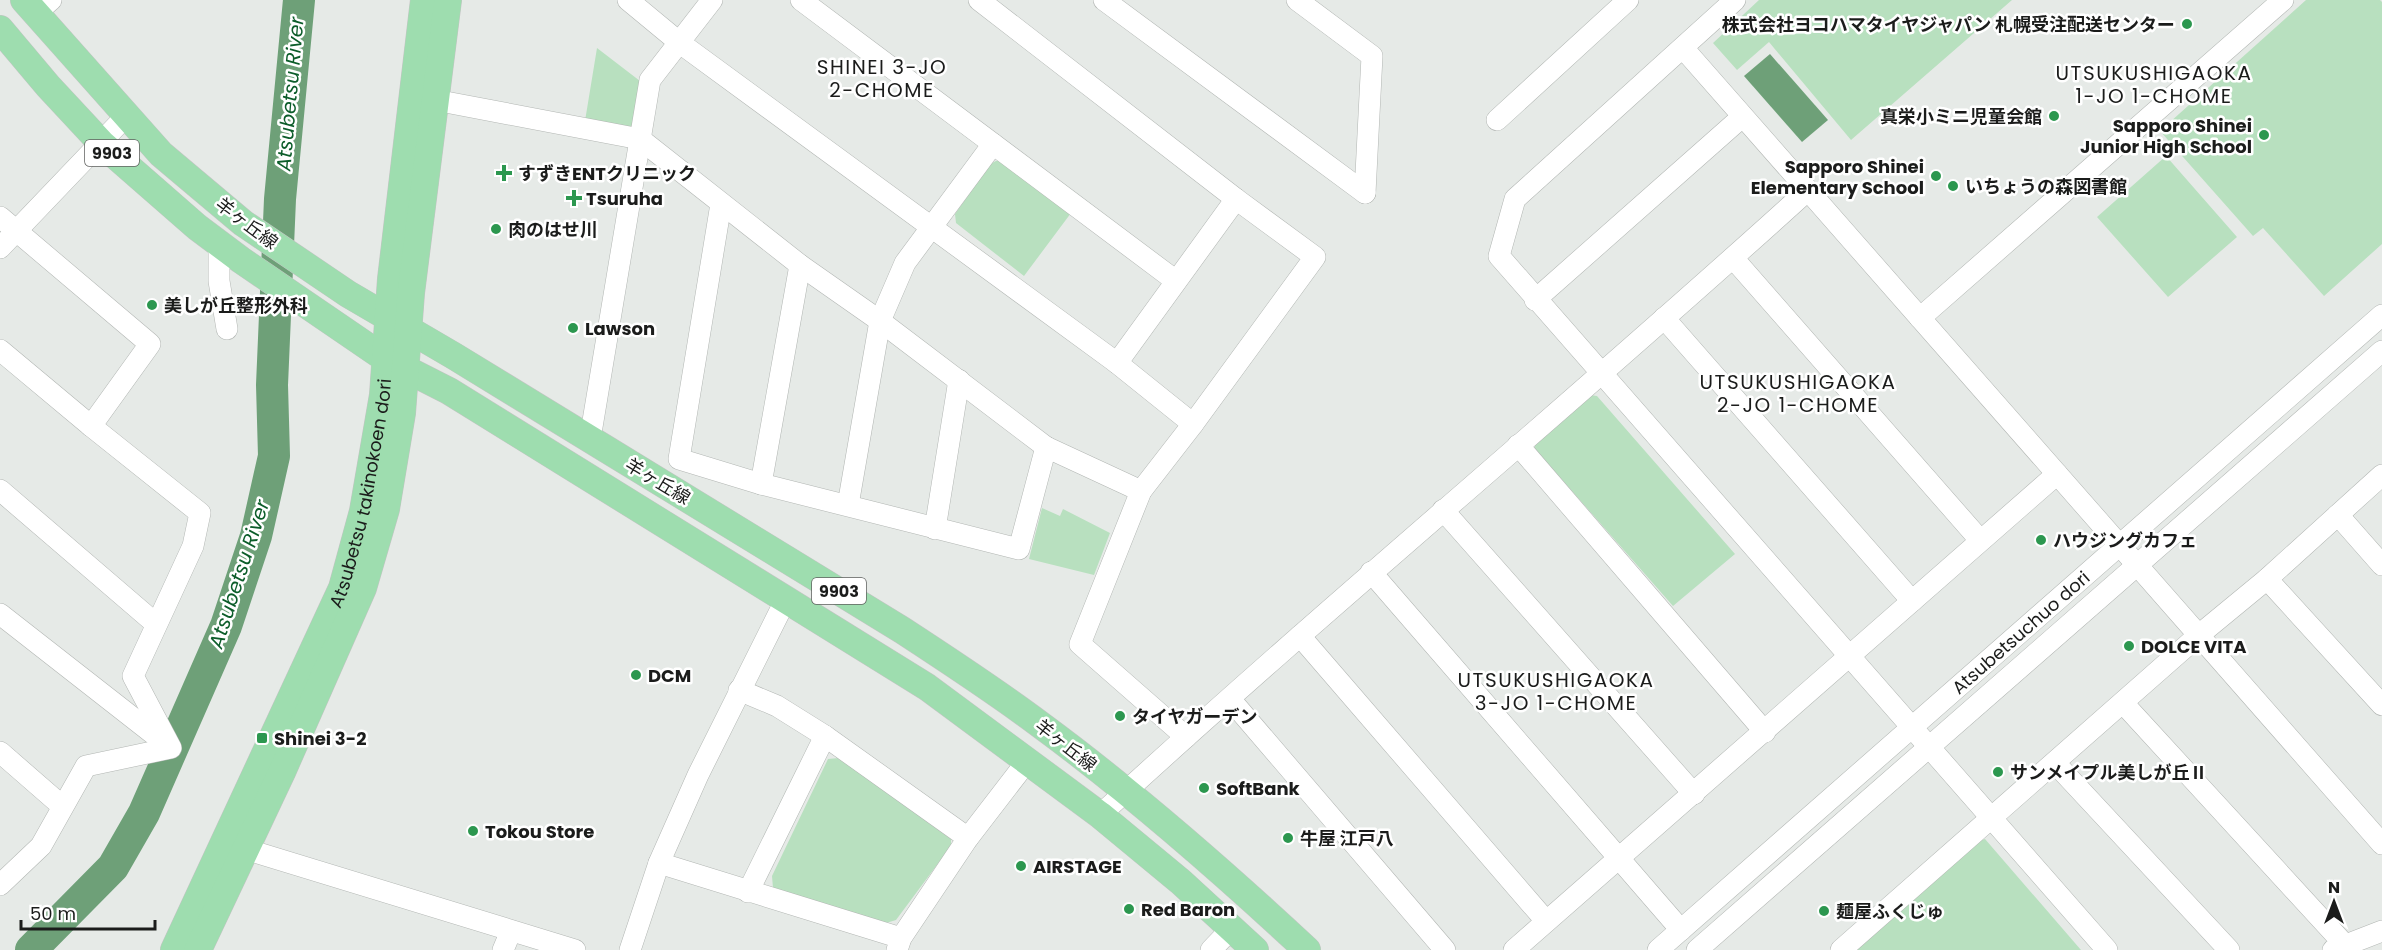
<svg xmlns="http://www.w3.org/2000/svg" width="2382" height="950" font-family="Poppins,'Noto Sans JP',sans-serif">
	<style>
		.green { fill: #b8e0bf }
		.water { fill: #6ea078 }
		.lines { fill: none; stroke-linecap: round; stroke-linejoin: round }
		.river { stroke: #6ea078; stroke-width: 32 }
		.minor-casing { stroke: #b2b6b3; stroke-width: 22 }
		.major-casing { stroke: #c4c4c4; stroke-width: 28 }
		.minor { stroke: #fff; stroke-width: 21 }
		.major { stroke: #9eddaf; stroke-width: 27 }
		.poi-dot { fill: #2c974f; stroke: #fff; stroke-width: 2 }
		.labels { text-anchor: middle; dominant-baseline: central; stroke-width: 5; stroke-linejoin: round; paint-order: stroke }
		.shield { fill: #fff; stroke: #5f605f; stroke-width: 1.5 }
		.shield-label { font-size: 16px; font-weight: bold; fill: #1b1c1b }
		.poi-label { font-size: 18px; font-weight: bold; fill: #1b1c1b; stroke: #fff; text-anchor: start }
		.street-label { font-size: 18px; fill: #1b1c1b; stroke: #fff }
		.neighbourhood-label { font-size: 20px; letter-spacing: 1.5px; fill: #1b1c1b; stroke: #fff }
		.water-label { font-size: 20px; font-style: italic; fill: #0c5d2a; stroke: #fff }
	</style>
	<rect width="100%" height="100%" fill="#e6eae7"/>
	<path class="green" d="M 1759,0 L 2012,0 L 1851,140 L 1769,42 L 1737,70 L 1713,43 Z
		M 2306,0 L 2380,0 L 2382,2 L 2382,244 L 2324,296 L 2263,228 L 2253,236 L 2160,131 Z
		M 597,48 L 640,81 L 633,125 L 627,129 L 585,121 Z
		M 2166,156 L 2237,237 L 2168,297 L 2097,217 Z
		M 996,161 L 1005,161 L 1071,213 L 1024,276 L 956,223 L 955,214 L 990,164 Z
		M 1590,395 L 1597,396 L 1735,554 L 1673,606 L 1535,449 L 1534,438 Z
		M 1042,508 L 1060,516 L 1063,509 L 1110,533 L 1094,575 L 1029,559 Z
		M 839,758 L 951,839 L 951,846 L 896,920 L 886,923 L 773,888 L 772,876 L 828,759 Z
		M 1985,839 L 2081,950 L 1852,950 L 1975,842 Z"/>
	<path class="water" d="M 1770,54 L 1828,120 L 1802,142 L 1744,76 Z"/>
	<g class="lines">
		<path class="river" d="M 31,950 L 113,867 L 144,813 L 226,626 L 256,536 L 274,456 L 272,385 L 280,199 L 299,0"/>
		<g class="minor-casing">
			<g id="minor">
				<path d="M 628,0 L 680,43 L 1117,363 L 1193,424 L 1141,491 L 1080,644 L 1186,737"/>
				<path d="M 801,0 L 1176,281"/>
				<path d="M 979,0 L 1236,199 L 1315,257 L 1193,424"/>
				<path d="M 1104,0 L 1365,193"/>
				<path d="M 1297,0 L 1372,56 L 1365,193"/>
				<path d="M 1735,0 L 1515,199 L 1499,256 L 2107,950"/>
				<path d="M 34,15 L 51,0"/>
				<path d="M 1683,48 L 2382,844"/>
				<path d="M 435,100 L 640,139 L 800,265 L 880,321 L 1046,447 L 1141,491"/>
				<path d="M 1497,120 L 1628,0"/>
				<path d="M 721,204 L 679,459 L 761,484 L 1019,549 L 1046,447"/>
				<path d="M 0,217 L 150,344 L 91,426"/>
				<path d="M 219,244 L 219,281 L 227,329"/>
				<path d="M 0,248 L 127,115"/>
				<path d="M 1733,258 L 1980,540"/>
				<path d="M 1535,300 L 1742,117"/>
				<path d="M 1664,318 L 1912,601"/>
				<path d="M 1920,318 L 2283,0"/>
				<path d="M 0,350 L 91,426 L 200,513 L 193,546 L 133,676 L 171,748 L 86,766 L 41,846 L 0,885"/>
				<path d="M 1117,363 L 1236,199"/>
				<path d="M 590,439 L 650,80 L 712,0"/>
				<path d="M 1518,445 L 1765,732"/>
				<path d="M 761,484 L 800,265"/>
				<path d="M 0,490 L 156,624"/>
				<path d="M 848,505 L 880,321 L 905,263 L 993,144"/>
				<path d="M 1443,510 L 1694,794"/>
				<path d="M 2338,515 L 2382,565"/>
				<path d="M 935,529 L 959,380"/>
				<path d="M 1371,572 L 1681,930"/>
				<path d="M 2267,579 L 2382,705"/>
				<path d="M 0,614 L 165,743"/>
				<path d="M 1300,636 L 1546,921"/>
				<path d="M 739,690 L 777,706 L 825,736 L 968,838"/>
				<path d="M 1230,699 L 1445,950"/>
				<path d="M 2123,703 L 2345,945"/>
				<path d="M 0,752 L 62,806"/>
				<path d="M 2055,763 L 2229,950"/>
				<path d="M 1100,815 C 1332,602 1575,402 1808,190"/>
				<path d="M 232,845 L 575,950"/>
				<path d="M 659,863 L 901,938"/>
				<path d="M 748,892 L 825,736"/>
				<path d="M 503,950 L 511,931"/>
				<path d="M 630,950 L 659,863 L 698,775 L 786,599"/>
				<path d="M 897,950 L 901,938 L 968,838 L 1028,760"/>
				<path d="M 1211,950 L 1232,928"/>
				<path d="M 1514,950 L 2057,474"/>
				<path id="s1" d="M 1658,950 L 2382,315"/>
				<path d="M 1697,950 L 2382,351"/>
				<path d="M 1841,950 L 2199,635 L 2267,579 L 2382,475"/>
				<path d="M 2333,950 L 2382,931"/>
			</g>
		</g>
		<g class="major-casing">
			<g id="major">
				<path d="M 24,0 L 161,154 L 243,223 L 348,294 L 454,356 L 902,630 C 948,660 994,690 1038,723 C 1132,792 1221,870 1307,950"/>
				<path d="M 0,29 L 48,86 L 102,144 L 197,227 L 241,260 L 386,359 L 449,391 L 927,687 L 1100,815 L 1181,882 L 1255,950"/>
				<path id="s2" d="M 174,950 L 342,588 L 363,511 L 383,395 L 391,279 L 424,0"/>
				<path d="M 198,950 L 282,772 L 363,588 L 386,509 L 402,413 L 411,293 L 448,0"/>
			</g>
		</g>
		<use href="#minor" class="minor"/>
		<use href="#major" class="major"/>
	</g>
	<g class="poi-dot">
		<circle cx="2187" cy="24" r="6"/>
		<circle cx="2054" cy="116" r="6"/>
		<circle cx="2264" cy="135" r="6"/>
		<path d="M501 164h6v6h6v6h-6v6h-6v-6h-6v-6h6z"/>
		<circle cx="1936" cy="176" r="6"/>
		<circle cx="1953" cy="186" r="6"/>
		<path d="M571 189h6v6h6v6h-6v6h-6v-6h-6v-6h6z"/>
		<circle cx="496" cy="229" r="6"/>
		<circle cx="152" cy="305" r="6"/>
		<circle cx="573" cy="328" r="6"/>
		<circle cx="2041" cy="540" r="6"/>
		<circle cx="2129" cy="646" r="6"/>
		<circle cx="636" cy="675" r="6"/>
		<circle cx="1120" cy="716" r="6"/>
		<rect x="256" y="732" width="12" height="12" rx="3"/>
		<circle cx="1998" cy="772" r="6"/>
		<circle cx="1204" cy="788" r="6"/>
		<circle cx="473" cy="831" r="6"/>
		<circle cx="1288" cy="838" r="6"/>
		<circle cx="1021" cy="866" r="6"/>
		<circle cx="1129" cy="909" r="6"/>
		<circle cx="1824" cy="911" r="6"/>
	</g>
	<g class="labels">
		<g class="shield">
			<rect x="85" y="140" width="54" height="26" rx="4.5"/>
			<rect x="812" y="578" width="54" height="26" rx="4.5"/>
		</g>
		<g class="shield-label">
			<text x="112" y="153">9903</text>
			<text x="839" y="591">9903</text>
		</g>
		<g class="poi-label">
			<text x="2175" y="24" text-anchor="end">株式会社ヨコハマタイヤジャパン 札幌受注配送センター</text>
			<text x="2042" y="116" text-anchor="end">真栄小ミニ児童会館</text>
			<text x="2252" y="125" text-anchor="end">Sapporo Shinei<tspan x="2252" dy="21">Junior High School</tspan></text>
			<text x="1924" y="166" text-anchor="end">Sapporo Shinei<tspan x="1924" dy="21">Elementary School</tspan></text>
			<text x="518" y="173">すずきENTクリニック</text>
			<text x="1965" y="186">いちょうの森図書館</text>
			<text x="586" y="198">Tsuruha</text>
			<text x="508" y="229">肉のはせ川</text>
			<text x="164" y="305">美しが丘整形外科</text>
			<text x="585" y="328">Lawson</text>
			<text x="2053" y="540">ハウジングカフェ</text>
			<text x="2141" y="646">DOLCE VITA</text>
			<text x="648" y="675">DCM</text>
			<text x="1132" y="716">タイヤガーデン</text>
			<text x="274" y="738">Shinei 3-2</text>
			<text x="2010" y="772">サンメイプル美しが丘Ⅱ</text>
			<text x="1216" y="788">SoftBank</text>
			<text x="485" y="831">Tokou Store</text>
			<text x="1300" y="838">牛屋 江戸八</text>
			<text x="1033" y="866">AIRSTAGE</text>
			<text x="1141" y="909">Red Baron</text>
			<text x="1836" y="911">麺屋ふくじゅ</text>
		</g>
		<g class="street-label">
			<text transform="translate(247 223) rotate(37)">羊ヶ丘線</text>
			<text transform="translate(658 481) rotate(31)">羊ヶ丘線</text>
			<text stroke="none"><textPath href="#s2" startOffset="496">Atsubetsu takinokoen dori</textPath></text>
			<text stroke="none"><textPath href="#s1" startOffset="482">Atsubetsuchuo dori</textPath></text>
			<text transform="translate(1066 745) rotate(38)">羊ヶ丘線</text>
		</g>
		<g class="neighbourhood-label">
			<text x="882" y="67">SHINEI 3-JO<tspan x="882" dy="23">2-CHOME</tspan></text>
			<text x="2154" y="73">UTSUKUSHIGAOKA<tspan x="2154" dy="23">1-JO 1-CHOME</tspan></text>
			<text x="1798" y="382">UTSUKUSHIGAOKA<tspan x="1798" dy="23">2-JO 1-CHOME</tspan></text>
			<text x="1556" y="680">UTSUKUSHIGAOKA<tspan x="1556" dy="23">3-JO 1-CHOME</tspan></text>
		</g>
		<g class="water-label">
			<text transform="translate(290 94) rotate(-85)">Atsubetsu River</text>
			<text transform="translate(239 574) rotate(-72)">Atsubetsu River</text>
		</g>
	</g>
	<g transform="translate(2334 902)" stroke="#ffffff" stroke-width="4.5" paint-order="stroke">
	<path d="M0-4.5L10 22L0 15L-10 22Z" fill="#1b1c1b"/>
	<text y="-9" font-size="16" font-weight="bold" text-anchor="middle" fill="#1b1c1b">N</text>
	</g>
	<path d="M21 920v9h134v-9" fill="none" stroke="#1b1c1b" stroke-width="3"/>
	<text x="30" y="920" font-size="18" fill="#1b1c1b" stroke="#ffffff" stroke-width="4.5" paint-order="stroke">50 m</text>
</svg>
